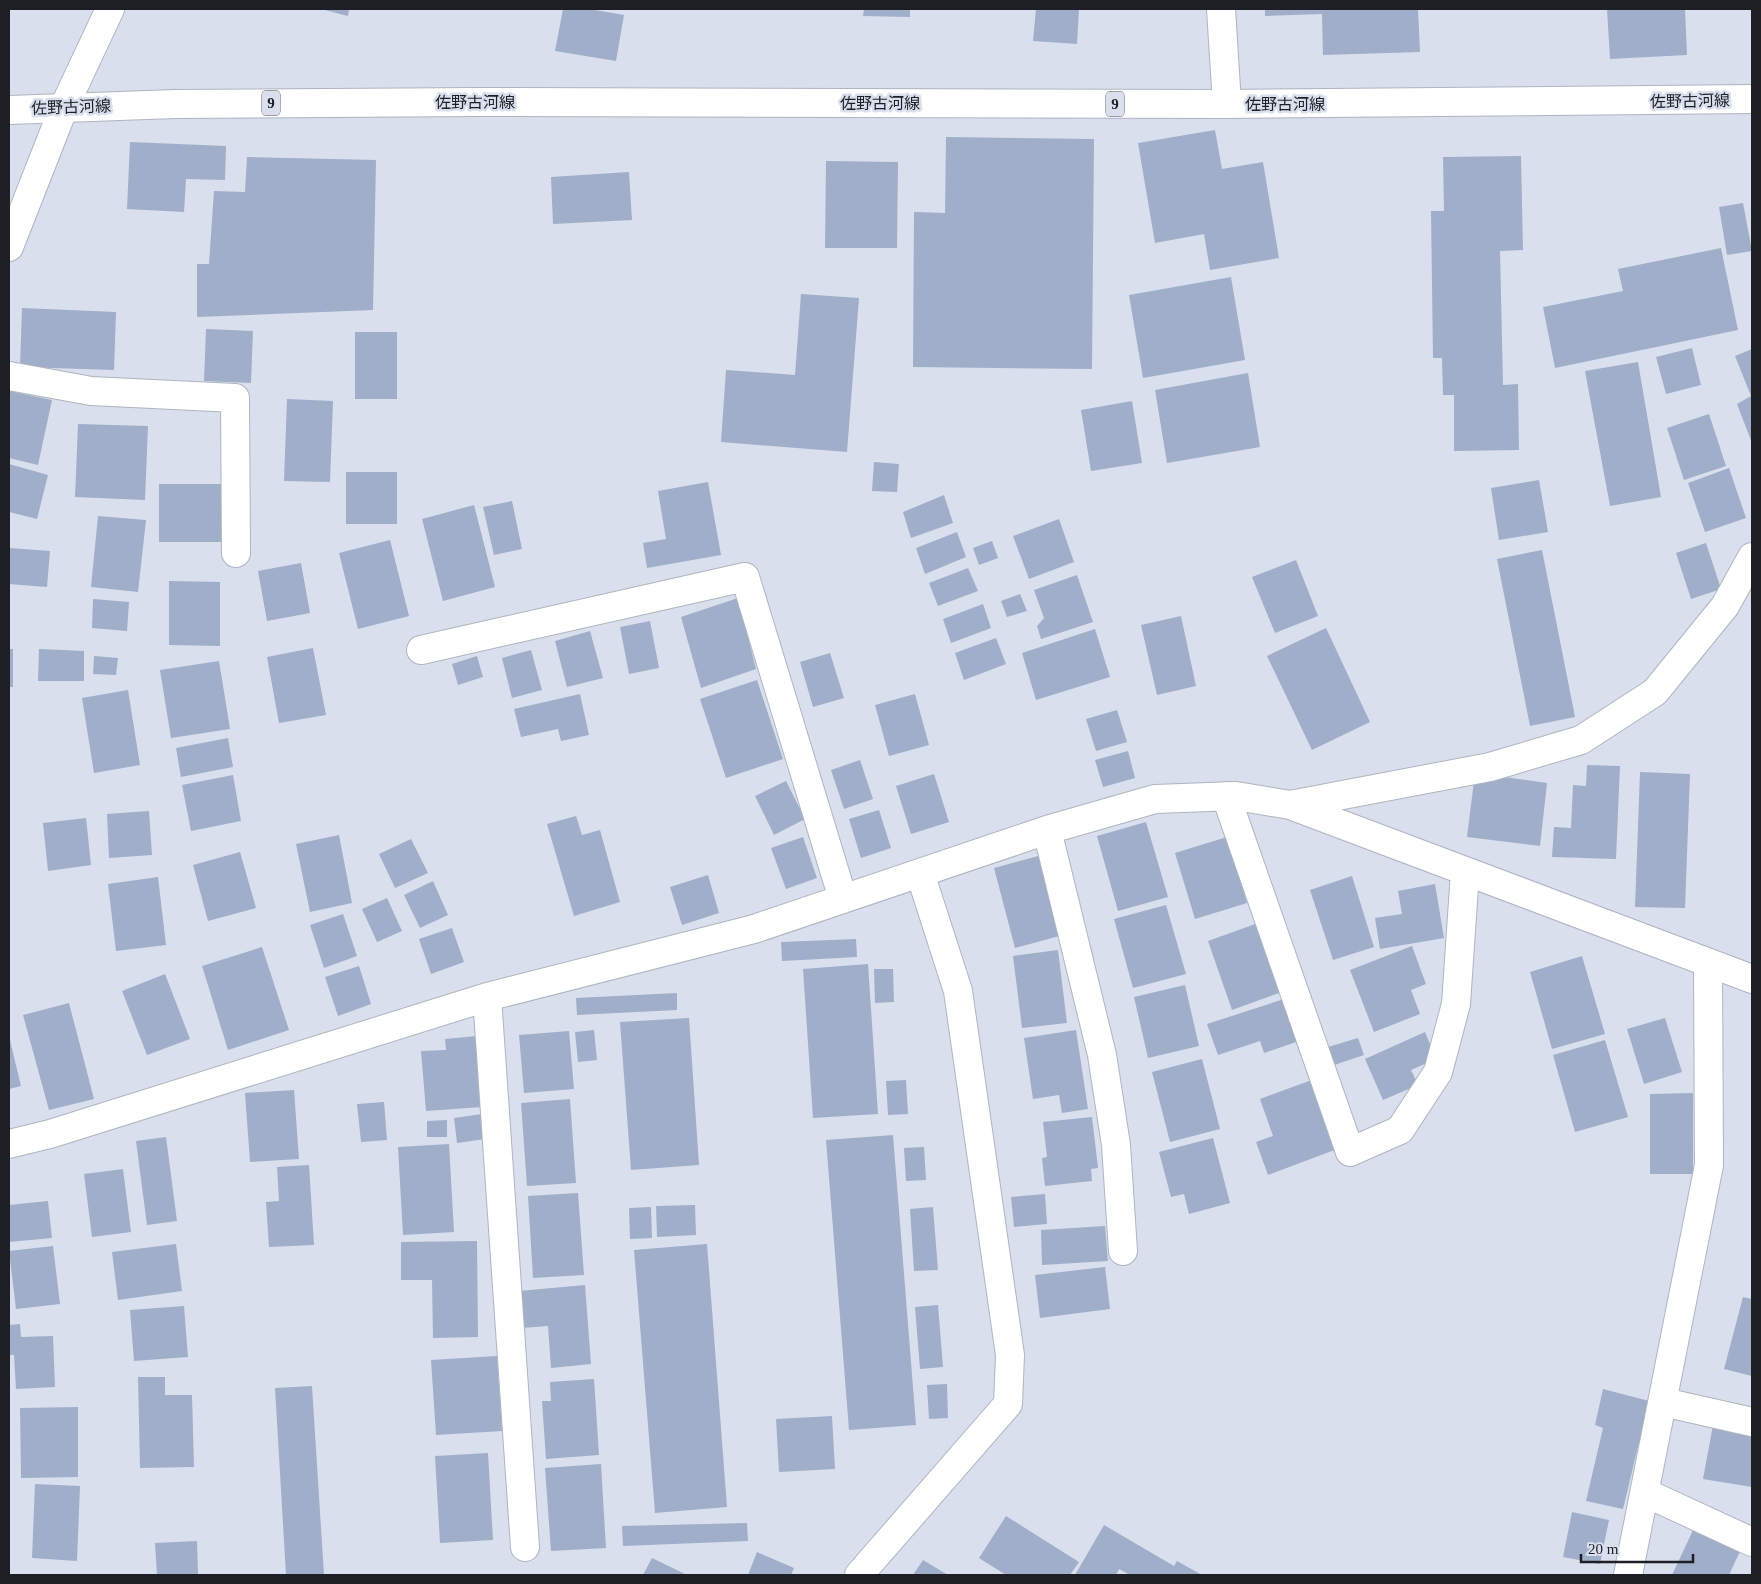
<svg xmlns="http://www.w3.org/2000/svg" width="1761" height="1584" font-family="'Times New Roman','Noto Sans JP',serif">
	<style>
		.building { fill: #a0aec9 }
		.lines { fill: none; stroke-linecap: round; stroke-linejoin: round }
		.minor-casing { stroke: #aeb4c1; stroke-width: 30 }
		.major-casing { stroke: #aeb4c1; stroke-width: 30 }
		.minor { stroke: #fff; stroke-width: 28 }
		.major { stroke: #fff; stroke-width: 28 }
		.labels { text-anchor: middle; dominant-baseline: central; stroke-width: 5; stroke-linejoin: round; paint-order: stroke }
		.shield { fill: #d9dfed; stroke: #555960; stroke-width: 1 }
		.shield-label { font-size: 15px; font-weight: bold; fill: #1d1f24 }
		.street-label { font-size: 16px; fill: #1d1f24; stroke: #d9dfed }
	</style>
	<rect width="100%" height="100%" fill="#d9dfed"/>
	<path class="building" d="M 321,9 L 349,9 L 348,16 Z
		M 563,9 L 589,9 L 624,15 L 616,61 L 555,51 Z
		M 864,9 L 910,9 L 910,17 L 863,16 Z
		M 1036,9 L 1079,9 L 1077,44 L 1033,41 Z
		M 1265,9 L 1418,9 L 1420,52 L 1323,55 L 1322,14 L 1265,16 Z
		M 1607,9 L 1685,9 L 1687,55 L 1610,59 Z
		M 1215,130 L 1222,169 L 1263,162 L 1279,258 L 1210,270 L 1204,234 L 1155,243 L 1138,143 Z
		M 946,137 L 1094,139 L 1092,369 L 913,367 L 914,212 L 945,213 Z
		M 130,142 L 226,146 L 225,180 L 186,179 L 184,212 L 127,209 Z
		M 1521,156 L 1523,250 L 1500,251 L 1503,385 L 1518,384 L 1519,450 L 1454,451 L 1454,395 L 1443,395 L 1442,358 L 1433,358 L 1431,211 L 1444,211 L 1443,157 Z
		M 247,157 L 376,160 L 373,310 L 197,317 L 197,264 L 209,264 L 214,191 L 245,192 Z
		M 826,161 L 898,162 L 897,248 L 825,248 Z
		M 629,172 L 632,220 L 553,224 L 551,177 Z
		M 1743,203 L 1752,251 L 1727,255 L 1719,207 Z
		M 1721,248 L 1738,330 L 1555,368 L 1543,307 L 1623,291 L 1618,269 Z
		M 1231,277 L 1245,360 L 1143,378 L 1129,295 Z
		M 801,294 L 859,298 L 847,452 L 721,442 L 726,370 L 795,375 Z
		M 22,308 L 116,312 L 114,370 L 20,367 Z
		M 206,329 L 253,331 L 251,383 L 204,381 Z
		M 355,332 L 397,332 L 397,399 L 355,399 Z
		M 1692,348 L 1701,385 L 1666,394 L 1656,357 Z
		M 1752,349 L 1752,443 L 1737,404 L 1751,396 L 1735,356 Z
		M 1638,362 L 1661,497 L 1610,506 L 1585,371 Z
		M 1248,373 L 1260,447 L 1167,463 L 1155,390 Z
		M 9,391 L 52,400 L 38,465 L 9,458 Z
		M 287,399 L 333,401 L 330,482 L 284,481 Z
		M 1132,401 L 1142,463 L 1091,471 L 1081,410 Z
		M 1709,414 L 1726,466 L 1684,480 L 1667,428 Z
		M 78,424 L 148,426 L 145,500 L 75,497 Z
		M 874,462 L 899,464 L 897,492 L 872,491 Z
		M 9,464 L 48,475 L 37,519 L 9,512 Z
		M 1729,468 L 1746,518 L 1705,532 L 1688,483 Z
		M 346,472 L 397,472 L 397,524 L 346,524 Z
		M 1539,480 L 1548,532 L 1499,540 L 1491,488 Z
		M 708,482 L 721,555 L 647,568 L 643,543 L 666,539 L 658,491 Z
		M 159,484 L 221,484 L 221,542 L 159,542 Z
		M 944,495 L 953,523 L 911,538 L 903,512 Z
		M 512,501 L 522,549 L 494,555 L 483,507 Z
		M 474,505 L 495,587 L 443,601 L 422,519 Z
		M 98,516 L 146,520 L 138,592 L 91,587 Z
		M 1059,519 L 1074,562 L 1029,579 L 1013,536 Z
		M 957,532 L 966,557 L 925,574 L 916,548 Z
		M 390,540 L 409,616 L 358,629 L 339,553 Z
		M 992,541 L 998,558 L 979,565 L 973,548 Z
		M 1706,543 L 1721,589 L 1691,599 L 1676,553 Z
		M 9,548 L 50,551 L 47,587 L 9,584 Z
		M 1542,550 L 1575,717 L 1530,726 L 1497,559 Z
		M 1296,560 L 1318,616 L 1275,633 L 1252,577 Z
		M 301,563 L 310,613 L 267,621 L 258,571 Z
		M 968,568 L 978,591 L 938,606 L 929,583 Z
		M 1077,575 L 1093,622 L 1041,639 L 1037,626 L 1044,618 L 1034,590 Z
		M 169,581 L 220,582 L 220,646 L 169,645 Z
		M 1020,594 L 1027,611 L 1007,617 L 1001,601 Z
		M 738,598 L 756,669 L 701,688 L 681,617 Z
		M 93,599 L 129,602 L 127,631 L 92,628 Z
		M 983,604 L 991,628 L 951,643 L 943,619 Z
		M 1181,616 L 1196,686 L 1157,695 L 1141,625 Z
		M 650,621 L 659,668 L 629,674 L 620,627 Z
		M 1326,628 L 1370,722 L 1312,750 L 1267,656 Z
		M 1095,629 L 1110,677 L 1036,700 L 1022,653 Z
		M 590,631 L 603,678 L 567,687 L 555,641 Z
		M 996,638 L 1006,664 L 964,680 L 955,653 Z
		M 313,648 L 326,715 L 279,723 L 267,657 Z
		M 9,649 L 13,649 L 13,687 L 9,687 Z
		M 39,649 L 84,651 L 84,681 L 38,681 Z
		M 531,650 L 542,690 L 512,698 L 502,658 Z
		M 830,653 L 844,698 L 813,707 L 800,662 Z
		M 94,656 L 118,658 L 116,675 L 93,674 Z
		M 477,656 L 483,677 L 458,685 L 452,664 Z
		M 219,661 L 230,729 L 171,738 L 160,670 Z
		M 757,680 L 783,759 L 726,778 L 700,699 Z
		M 128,690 L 140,765 L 94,773 L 82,698 Z
		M 580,694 L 589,735 L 561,741 L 558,729 L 521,737 L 514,709 Z
		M 915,694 L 929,745 L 889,756 L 875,705 Z
		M 1117,710 L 1127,742 L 1096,751 L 1086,719 Z
		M 228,738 L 233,767 L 181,777 L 176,748 Z
		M 1128,751 L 1135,778 L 1103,787 L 1095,760 Z
		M 860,760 L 873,799 L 844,809 L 831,770 Z
		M 1587,765 L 1620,766 L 1616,859 L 1552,857 L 1554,827 L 1571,828 L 1573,785 L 1586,786 Z
		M 1640,772 L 1690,774 L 1685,908 L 1635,907 Z
		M 1475,773 L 1547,783 L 1540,846 L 1467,837 Z
		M 934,774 L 949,822 L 911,834 L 896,786 Z
		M 233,775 L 241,821 L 191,831 L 182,785 Z
		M 786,781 L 805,819 L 774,835 L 755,796 Z
		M 879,810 L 891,848 L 861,858 L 849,819 Z
		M 149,811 L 152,855 L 109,858 L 107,814 Z
		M 576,816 L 582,835 L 600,830 L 620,902 L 574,916 L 547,824 Z
		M 86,818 L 91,865 L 48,871 L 43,823 Z
		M 1146,822 L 1168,897 L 1118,911 L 1097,836 Z
		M 339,835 L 352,903 L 310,912 L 296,844 Z
		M 803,837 L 817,878 L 786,889 L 771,848 Z
		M 1227,837 L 1247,903 L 1195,919 L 1175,853 Z
		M 411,839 L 428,873 L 395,888 L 379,854 Z
		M 240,852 L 256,908 L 208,921 L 193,865 Z
		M 1042,855 L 1063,935 L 1015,948 L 994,868 Z
		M 708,875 L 719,913 L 682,925 L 670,887 Z
		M 1352,876 L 1374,947 L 1333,960 L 1310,890 Z
		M 158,877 L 166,945 L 116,951 L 108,884 Z
		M 433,881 L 448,915 L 420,928 L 404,895 Z
		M 1435,884 L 1444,938 L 1380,949 L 1375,918 L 1402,914 L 1398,891 Z
		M 387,898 L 402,931 L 377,942 L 362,909 Z
		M 1166,905 L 1186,974 L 1133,988 L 1114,919 Z
		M 343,914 L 357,956 L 324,968 L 310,925 Z
		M 1258,923 L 1282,992 L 1232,1010 L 1208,941 Z
		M 452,928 L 464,962 L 431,974 L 419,939 Z
		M 856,939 L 857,957 L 782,961 L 781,942 Z
		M 1412,946 L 1426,984 L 1411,990 L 1420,1014 L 1374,1032 L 1350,970 Z
		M 262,947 L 289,1030 L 228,1050 L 202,966 Z
		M 1058,950 L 1067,1023 L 1022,1028 L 1013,956 Z
		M 1582,956 L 1605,1034 L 1552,1049 L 1530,972 Z
		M 868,964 L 878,1114 L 813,1118 L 803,969 Z
		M 359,966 L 371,1004 L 338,1016 L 325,977 Z
		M 874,969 L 893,969 L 894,1002 L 875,1003 Z
		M 165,974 L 190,1039 L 147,1055 L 122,991 Z
		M 1185,985 L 1199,1046 L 1148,1058 L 1134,997 Z
		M 677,993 L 677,1010 L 577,1015 L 576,998 Z
		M 1287,998 L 1302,1040 L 1264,1053 L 1260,1041 L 1218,1055 L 1207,1024 Z
		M 69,1003 L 94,1099 L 49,1110 L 23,1015 Z
		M 689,1018 L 699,1165 L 631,1170 L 620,1022 Z
		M 1665,1018 L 1682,1072 L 1644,1084 L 1627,1029 Z
		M 594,1030 L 597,1060 L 578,1062 L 575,1032 Z
		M 1076,1030 L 1088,1109 L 1062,1113 L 1059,1095 L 1033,1099 L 1024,1038 Z
		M 569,1031 L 574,1089 L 524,1093 L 519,1035 Z
		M 1425,1032 L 1436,1059 L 1411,1070 L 1418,1085 L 1383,1100 L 1365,1059 Z
		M 9,1036 L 21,1086 L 9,1089 Z
		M 477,1036 L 482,1107 L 426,1111 L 421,1051 L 446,1050 L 445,1039 Z
		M 1358,1038 L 1364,1055 L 1334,1065 L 1328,1047 Z
		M 1605,1040 L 1628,1117 L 1575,1132 L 1553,1055 Z
		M 1202,1059 L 1220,1129 L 1170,1142 L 1152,1072 Z
		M 1320,1077 L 1345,1146 L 1268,1175 L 1256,1142 L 1273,1136 L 1260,1099 Z
		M 906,1080 L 908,1114 L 888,1115 L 886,1081 Z
		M 294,1090 L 299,1159 L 250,1162 L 245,1093 Z
		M 1693,1093 L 1693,1174 L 1650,1174 L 1650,1094 Z
		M 570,1099 L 576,1183 L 527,1186 L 521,1103 Z
		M 384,1102 L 387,1140 L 361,1142 L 357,1104 Z
		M 482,1114 L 485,1139 L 457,1143 L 454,1118 Z
		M 1092,1117 L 1098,1168 L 1091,1169 L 1092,1181 L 1045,1186 L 1042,1158 L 1047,1157 L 1043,1122 Z
		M 447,1120 L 447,1137 L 427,1137 L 427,1121 Z
		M 893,1135 L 916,1425 L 849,1430 L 826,1140 Z
		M 166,1137 L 177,1221 L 147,1225 L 136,1141 Z
		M 1213,1138 L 1230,1203 L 1189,1214 L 1184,1194 L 1171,1197 L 1159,1152 Z
		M 449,1144 L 454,1232 L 403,1235 L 398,1147 Z
		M 924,1147 L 926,1180 L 906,1181 L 904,1148 Z
		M 309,1165 L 314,1245 L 269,1247 L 266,1202 L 279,1201 L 277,1167 Z
		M 123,1169 L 131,1232 L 92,1237 L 84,1174 Z
		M 578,1193 L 584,1275 L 533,1278 L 528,1196 Z
		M 1045,1194 L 1047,1224 L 1014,1227 L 1011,1197 Z
		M 48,1201 L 52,1238 L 9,1242 L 9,1205 Z
		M 695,1205 L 696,1235 L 657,1237 L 656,1206 Z
		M 651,1207 L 652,1238 L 630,1239 L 629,1208 Z
		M 933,1207 L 938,1270 L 914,1271 L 910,1209 Z
		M 1105,1226 L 1108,1261 L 1042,1265 L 1041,1230 Z
		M 477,1241 L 478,1337 L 433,1338 L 432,1280 L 401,1280 L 401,1242 Z
		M 176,1244 L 182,1291 L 118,1300 L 112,1252 Z
		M 707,1244 L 727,1507 L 655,1513 L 634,1250 Z
		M 53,1246 L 60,1304 L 16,1309 L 9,1251 Z
		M 1105,1267 L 1110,1309 L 1040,1318 L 1035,1275 Z
		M 585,1285 L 591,1364 L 551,1368 L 548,1326 L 522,1328 L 519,1291 Z
		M 1743,1297 L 1752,1299 L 1752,1376 L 1724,1369 Z
		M 938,1305 L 943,1367 L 920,1369 L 915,1307 Z
		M 184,1306 L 188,1357 L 134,1361 L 130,1310 Z
		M 20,1324 L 21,1337 L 53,1336 L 55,1387 L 16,1389 L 14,1355 L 9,1355 L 9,1325 Z
		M 497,1356 L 502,1431 L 436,1435 L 431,1360 Z
		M 138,1377 L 165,1377 L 165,1395 L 192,1395 L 194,1467 L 140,1468 Z
		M 594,1379 L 599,1455 L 546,1459 L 542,1401 L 551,1401 L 550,1382 Z
		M 947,1384 L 948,1418 L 929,1419 L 927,1385 Z
		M 312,1386 L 324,1575 L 286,1575 L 275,1388 Z
		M 1603,1389 L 1649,1401 L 1623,1509 L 1586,1501 L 1603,1428 L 1595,1425 Z
		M 78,1407 L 78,1477 L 21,1478 L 20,1408 Z
		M 832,1416 L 835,1469 L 779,1472 L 776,1419 Z
		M 1713,1425 L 1752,1432 L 1752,1487 L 1703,1479 Z
		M 488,1453 L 493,1540 L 440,1543 L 435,1456 Z
		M 601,1464 L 606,1548 L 551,1551 L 545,1468 Z
		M 35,1484 L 80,1486 L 77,1561 L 32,1558 Z
		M 1572,1512 L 1609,1520 L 1600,1564 L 1563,1557 Z
		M 1006,1516 L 1079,1562 L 1070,1575 L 1006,1575 L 979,1558 Z
		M 747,1523 L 748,1541 L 623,1546 L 622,1526 Z
		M 1104,1525 L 1174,1566 L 1177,1561 L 1202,1575 L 1130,1575 L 1119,1569 L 1116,1575 L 1075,1575 Z
		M 1695,1526 L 1741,1549 L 1729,1575 L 1672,1575 Z
		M 197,1541 L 198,1575 L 157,1575 L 155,1543 Z
		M 757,1552 L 794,1568 L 791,1575 L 748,1575 Z
		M 652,1558 L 687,1575 L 643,1575 Z
		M 923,1560 L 948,1575 L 913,1575 Z"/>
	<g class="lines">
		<g class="minor-casing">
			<path id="minor" d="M 1221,9 L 1227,104
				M 9,247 L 64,107 L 110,9
				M 9,376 L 91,391 L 235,398 L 236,553
				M 421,650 L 745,577 L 843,899
				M 1226,796 L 1350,1152 L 1400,1130 L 1438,1072 L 1456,1004 L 1465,872
				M 1290,805 L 1490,767 L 1581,740 L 1655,692 L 1725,606 L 1752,557
				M 1047,830 L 1102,1055 L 1116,1145 L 1123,1251
				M 487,997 L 525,1547
				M 9,1144 L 50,1134 L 487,997 L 754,929 L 1047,830 L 1155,799 L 1236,796 L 1290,805 L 1752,979
				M 1663,1402 L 1752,1422
				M 1646,1493 L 1752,1542
				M 859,1575 L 1008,1404 L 1010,1355 L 958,991 L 920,873
				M 1628,1575 L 1709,1165 L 1708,963"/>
		</g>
		<g class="major-casing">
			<path id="major" d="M 9,110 L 175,104 L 477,102 L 1227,104 L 1752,99"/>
		</g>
		<use href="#minor" class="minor"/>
		<use href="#major" class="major"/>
	</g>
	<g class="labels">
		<g class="shield">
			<rect x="262" y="90.5" width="18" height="25" rx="4"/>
			<rect x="1106" y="91.5" width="18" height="25" rx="4"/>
		</g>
		<g class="shield-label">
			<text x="271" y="103">9</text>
			<text x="1115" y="104">9</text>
		</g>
		<g class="street-label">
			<text transform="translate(1690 101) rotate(-1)">佐野古河線</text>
			<text x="475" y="102">佐野古河線</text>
			<text x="880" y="103">佐野古河線</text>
			<text x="1285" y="104">佐野古河線</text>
			<text transform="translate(71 107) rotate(-2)">佐野古河線</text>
		</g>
	</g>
	<rect width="1761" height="1584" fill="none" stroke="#1d1f24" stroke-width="20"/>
	<path d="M1581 1554v8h112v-8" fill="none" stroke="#1d1f24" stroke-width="2.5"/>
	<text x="1588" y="1554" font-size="15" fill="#1d1f24" stroke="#d9dfed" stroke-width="4" paint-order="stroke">20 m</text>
</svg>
